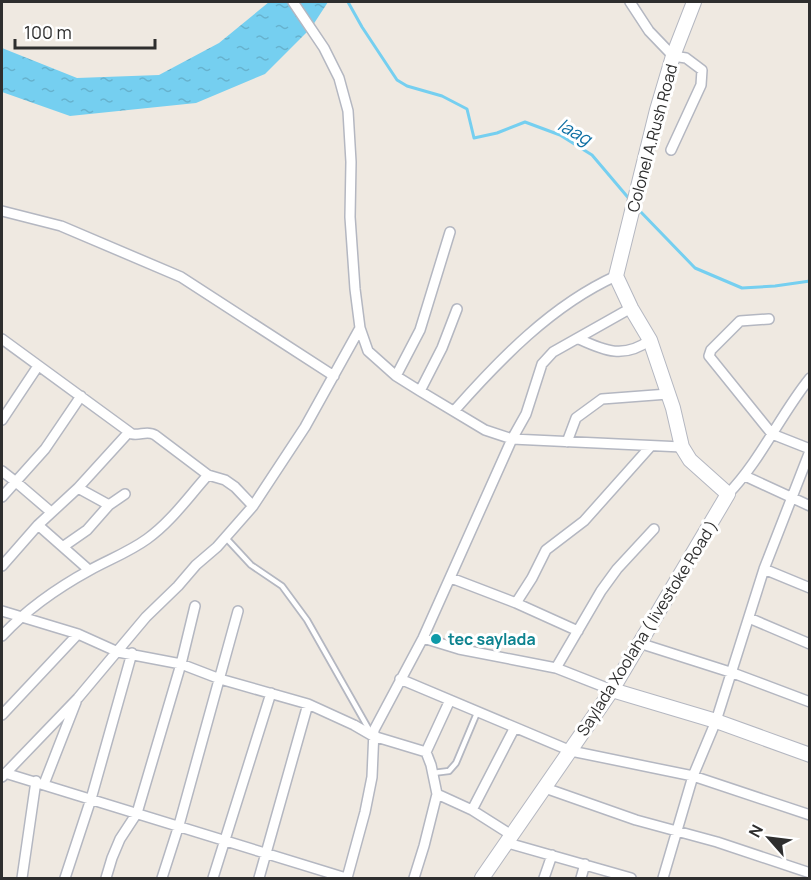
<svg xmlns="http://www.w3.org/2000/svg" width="811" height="880" font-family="Manrope,sans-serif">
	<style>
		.water { fill: url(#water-ripples) }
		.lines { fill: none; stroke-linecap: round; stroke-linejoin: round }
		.stream { stroke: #75cff0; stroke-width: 3 }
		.lane-casing { stroke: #b4b7c1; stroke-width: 8 }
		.street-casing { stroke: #b4b7c1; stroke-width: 12 }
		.secondary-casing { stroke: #b4b7c1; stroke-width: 16 }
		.lane { stroke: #fff; stroke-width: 4.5 }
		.street { stroke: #fff; stroke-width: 9 }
		.secondary { stroke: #fff; stroke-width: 14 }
		.culture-dot { fill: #0f9aa8; stroke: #fff; stroke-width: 2 }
		.labels { text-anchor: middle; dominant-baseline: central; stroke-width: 6; stroke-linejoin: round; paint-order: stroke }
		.street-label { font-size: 16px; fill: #2e2e2e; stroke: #fff }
		.culture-label { font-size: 16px; font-weight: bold; fill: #0d838f; stroke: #fff; text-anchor: start }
		.water-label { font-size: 18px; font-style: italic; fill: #0d6fa3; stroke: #fff }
	</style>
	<defs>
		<pattern id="water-ripples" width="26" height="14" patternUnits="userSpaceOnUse" patternTransform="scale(1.5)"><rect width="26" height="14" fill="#75cff0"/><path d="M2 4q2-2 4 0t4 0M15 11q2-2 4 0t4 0" fill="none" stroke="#66b2ce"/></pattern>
	</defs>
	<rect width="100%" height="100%" fill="#efe9e1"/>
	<path class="water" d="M 269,2 L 328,2 L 311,28 L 265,74 L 196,103 L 70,116 L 2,92 L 2,48 L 77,78 L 159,75 L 219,43 Z"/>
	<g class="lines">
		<path class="stream" d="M 348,2 L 362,27 L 397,80 L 407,86 L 442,96 L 467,109 L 474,138 L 497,133 L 525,122 L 560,135 L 592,155 L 631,201
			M 637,208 L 695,268 L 742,288 L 775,286 L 810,281"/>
		<g class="lane-casing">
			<path id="lane" d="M 226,538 L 251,565 L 282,586 L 307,620 L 371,733
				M 433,773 L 449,771 L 456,763 L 477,713"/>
		</g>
		<g class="street-casing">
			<path id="street" d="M 293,2 L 324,48 L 339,78 L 348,111 L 351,162 L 350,217 L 355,289 L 360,328 L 368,351 L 396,376 L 420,391 L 485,430 L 512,439 L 682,447
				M 630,2 L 649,31 L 673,56 L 686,58 L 702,70 L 701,85 L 671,150
				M 2,211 L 61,226 L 181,277 L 334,376
				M 769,319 L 740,321 L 711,350 L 709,356 L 772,434 L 810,449
				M 2,339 L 132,434 C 140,436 147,430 155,435 L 208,475 L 225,480 L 235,487 L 253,506 L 217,547 L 196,565 L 178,586 L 146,617 L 78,698 L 2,777
				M 579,339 C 605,351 624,359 650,340
				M 396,376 L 420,330 L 450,232
				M 420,391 L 442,348 L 457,309
				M 454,411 C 500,359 552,305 616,276
				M 2,420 L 38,366
				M 567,442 L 576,418 L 602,399 L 668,394
				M 2,471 L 16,482 L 51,512
				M 745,476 L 810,506
				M 78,488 L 109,505
				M 728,494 C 761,460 780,415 810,378
				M 2,497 L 45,449 L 81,396
				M 253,506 L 305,427 L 360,328
				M 38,525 L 89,570
				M 64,546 L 87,530 L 109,505 L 125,494
				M 2,566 L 38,525 L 78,488 L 129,432
				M 764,569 L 810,588
				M 451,578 L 516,603 L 578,631
				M 516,603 L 532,578 L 546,550 L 584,521 L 650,447
				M 2,611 L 78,634 L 118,652 L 181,664 L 220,679 L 308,704 L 354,725 L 373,736 L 426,752 L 431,765 L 437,794 L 424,846 L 414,878
				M 749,618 L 810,644
				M 2,636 C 25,611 59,587 90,570 C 110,559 129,552 147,539 C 171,522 189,496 208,475
				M 423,638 L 459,649 L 556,668 L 601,591 L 617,569 L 654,529
				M 639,643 L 733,673 L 810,702
				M 556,668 L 612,690
				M 400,679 L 571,751 L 693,776 L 810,815
				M 2,715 L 78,634
				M 426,752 L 450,700
				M 5,773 L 346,878
				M 44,784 L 76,702
				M 545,788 L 636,820 L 717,842 L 810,873
				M 437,794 L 472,810 L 513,836
				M 472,810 L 514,729
				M 508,843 L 631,878
				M 22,878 L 36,781
				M 65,878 L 91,799 L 132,653
				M 106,878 L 112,858 L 120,839 L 137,813 L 181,664 L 195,606
				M 162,878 L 179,825 L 238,611
				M 213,878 L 271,693
				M 259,878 L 308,704
				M 347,878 L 365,812 L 372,777 L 374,730 L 423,638 L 512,439 L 526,414 L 542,364 L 553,352 L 631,308
				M 544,878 L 552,855
				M 581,878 L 585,864
				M 663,878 L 693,776 L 716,721 L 764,569 L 810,451"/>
		</g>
		<g class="secondary-casing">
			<path id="secondary" d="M 612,690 L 716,721 L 810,755
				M 482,878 L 612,690 L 728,494 L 690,460 L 682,447 L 673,408 L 650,340 L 631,308 L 616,276 L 657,110 L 673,56 L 694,2"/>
		</g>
		<use href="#lane" class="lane"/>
		<use href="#street" class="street"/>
		<use href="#secondary" class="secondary"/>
	</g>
	<circle class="culture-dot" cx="436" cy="639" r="6"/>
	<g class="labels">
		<g class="street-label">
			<text transform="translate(652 138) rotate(-75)">Colonel A.Rush Road</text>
			<text transform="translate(647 628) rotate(-58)">Saylada Xoolaha ( livestoke Road )</text>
		</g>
		<g class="culture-label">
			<text x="448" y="639">tec saylada</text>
		</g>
		<g class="water-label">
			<text transform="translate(575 131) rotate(29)">laag</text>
		</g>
	</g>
	<rect width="811" height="880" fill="none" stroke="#2e2e2e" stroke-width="6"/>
	<g transform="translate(769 838) rotate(298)" stroke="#ffffff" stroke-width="4.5" paint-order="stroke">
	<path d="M0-4.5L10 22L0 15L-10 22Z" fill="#2e2e2e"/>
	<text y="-9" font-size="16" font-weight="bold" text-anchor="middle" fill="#2e2e2e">N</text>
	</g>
	<path d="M15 39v9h140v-9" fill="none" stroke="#2e2e2e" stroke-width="3"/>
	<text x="24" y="39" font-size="18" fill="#2e2e2e" stroke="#ffffff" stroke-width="4.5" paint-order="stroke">100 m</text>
</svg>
